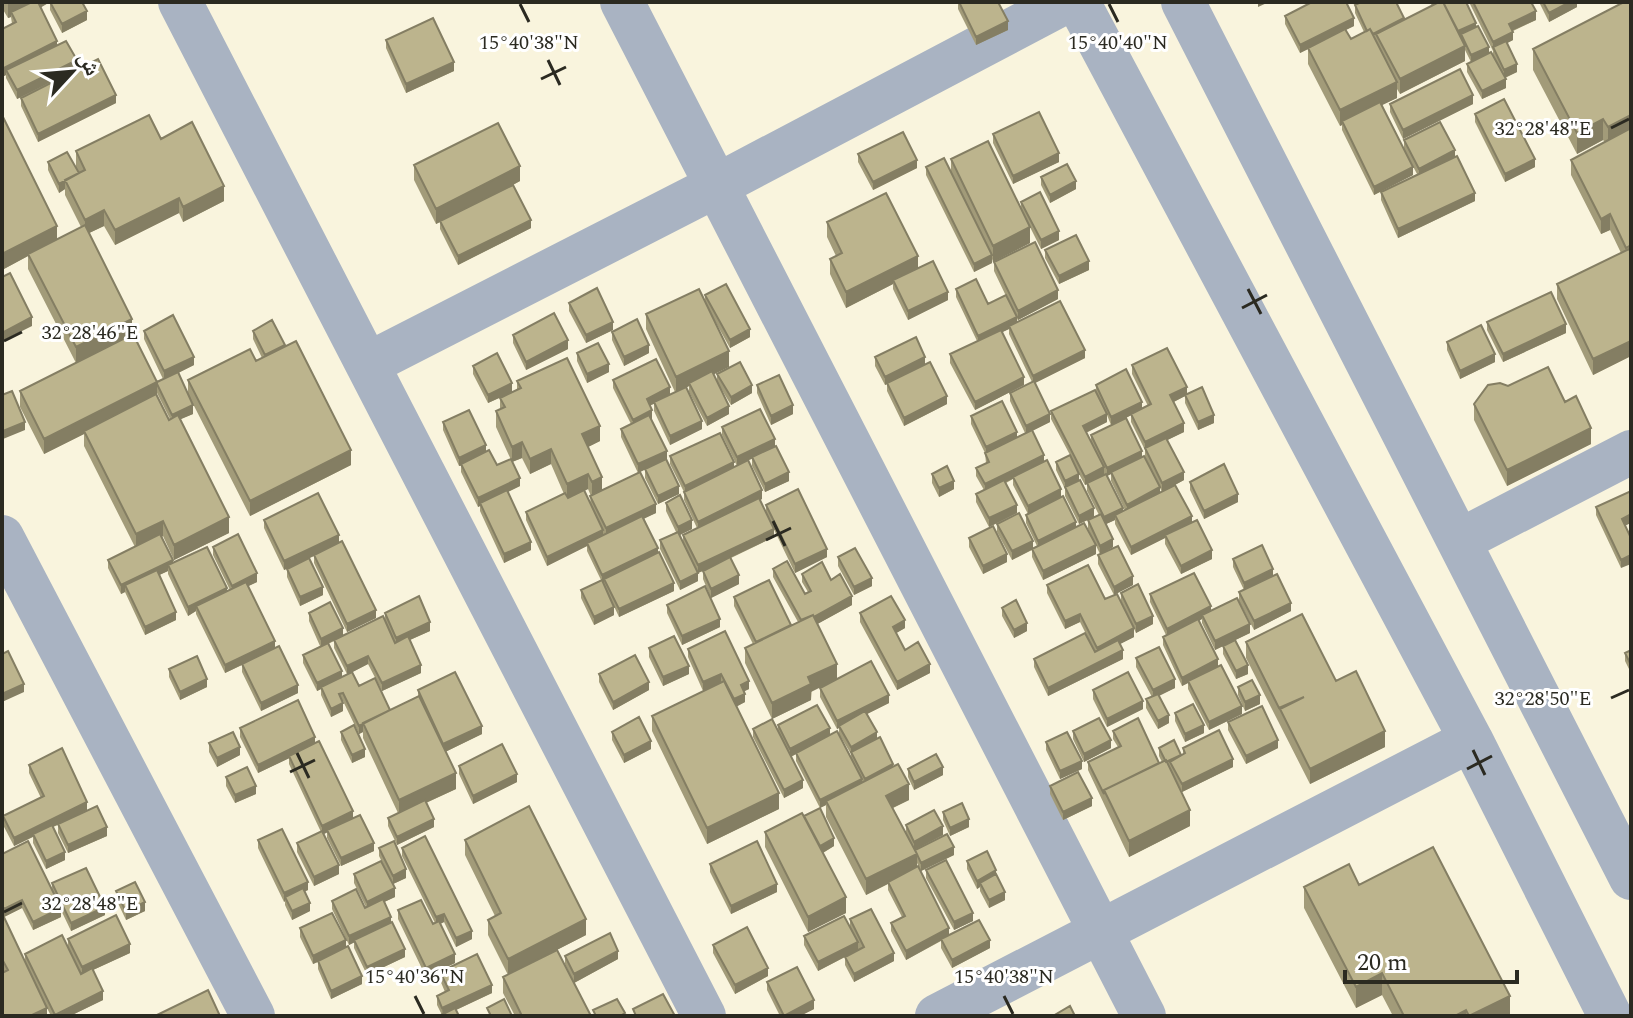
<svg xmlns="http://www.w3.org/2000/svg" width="1633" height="1018" font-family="Spectral,'Noto Naskh Arabic',serif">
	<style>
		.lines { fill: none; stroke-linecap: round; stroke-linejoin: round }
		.minor { stroke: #a9b3c2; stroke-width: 44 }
		.wall { fill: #a29b79; fill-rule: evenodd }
		.shaded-wall { fill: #847e63 }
		.building { fill: #bcb48d; stroke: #847e63; stroke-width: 2 }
		.ticks { fill: none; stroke: #2b2a21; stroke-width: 3 }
		.ticks-label { font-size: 20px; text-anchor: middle; fill: #2b2a21; stroke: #fff; stroke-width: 6; stroke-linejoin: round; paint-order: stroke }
	</style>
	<rect width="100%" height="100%" fill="#f9f4dd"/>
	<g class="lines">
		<path class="minor" d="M 180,2 L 704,1016
			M 622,2 L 1144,1016
			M 1078,2 L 1471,740 L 1610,1016
			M 1183,2 L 1631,878
			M 368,364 L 716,186 L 1065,2
			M 2,537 L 253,1016
			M 1459,541 L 1631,452
			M 937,1016 L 1471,740"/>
	</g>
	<path class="wall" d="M 2,2 L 82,2 L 87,20 L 62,33 L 50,10 L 50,2 L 40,7 L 57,45 L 77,69 L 17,99 L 6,78 L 6,75 L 2,77 L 2,29 L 12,24 L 11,17 L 8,18 L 2,8 Z
		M 958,2 L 998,2 L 1008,30 L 976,45 L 958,9 Z
		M 1430,2 L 1466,2 L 1489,54 L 1493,56 L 1493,51 L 1469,2 L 1531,2 L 1536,20 L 1513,31 L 1513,40 L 1507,43 L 1517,72 L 1505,78 L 1506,88 L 1482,99 L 1467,72 L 1467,64 L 1471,62 L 1465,50 L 1465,61 L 1400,94 L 1397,89 L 1397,98 L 1381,105 L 1413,175 L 1374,195 L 1342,130 L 1342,125 L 1340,126 L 1308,64 L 1308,49 L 1300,53 L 1285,24 L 1285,16 L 1354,26 L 1345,30 L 1351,39 L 1364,32 L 1355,13 L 1355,5 L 1404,19 L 1432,6 Z
		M 1539,2 L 1577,2 L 1577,7 L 1549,22 Z
		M 1631,2 L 1631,356 L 1593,375 L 1557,299 L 1557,284 L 1621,253 L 1610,230 L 1601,234 L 1571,175 L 1571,160 L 1605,142 L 1603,140 L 1577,154 L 1533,70 L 1533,49 Z
		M 386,40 L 454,71 L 406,93 L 386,48 Z
		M 21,98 L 116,103 L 38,142 L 21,106 Z
		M 1390,104 L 1473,104 L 1403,139 L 1390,112 Z
		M 1475,114 L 1535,167 L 1505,182 L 1475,122 Z
		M 2,115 L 57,239 L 81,227 L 65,195 L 65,189 L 59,193 L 48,170 L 48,162 L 76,167 L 76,151 L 161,139 L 224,201 L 183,222 L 179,213 L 115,245 L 104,226 L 89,233 L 132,334 L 157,382 L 163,379 L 144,339 L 144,331 L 194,365 L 178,373 L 188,395 L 188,380 L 256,361 L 262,358 L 253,339 L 253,331 L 351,465 L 250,516 L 190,398 L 193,414 L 180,419 L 229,533 L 174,560 L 163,536 L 162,537 L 173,563 L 227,591 L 230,590 L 213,555 L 213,547 L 257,582 L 248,586 L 275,648 L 298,693 L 261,711 L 242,672 L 242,665 L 225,673 L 196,614 L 196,611 L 188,616 L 168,574 L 168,571 L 159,575 L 176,620 L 145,635 L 125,592 L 121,594 L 108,568 L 108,560 L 135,547 L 84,446 L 84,434 L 44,454 L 20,407 L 20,391 L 76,363 L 28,269 L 28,256 L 2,270 ZM 157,393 L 170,419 L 169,420 L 157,397 Z
		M 993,134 L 1059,162 L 1013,184 L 993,143 Z
		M 1404,140 L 1455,156 L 1475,201 L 1398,238 L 1381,200 L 1381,192 L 1417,174 L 1404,149 Z
		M 858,154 L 917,168 L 873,190 L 858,162 Z
		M 951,159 L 1021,210 L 1021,202 L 1059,240 L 1041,249 L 1024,215 L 1030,243 L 993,262 L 992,259 L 992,263 L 974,272 L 926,175 L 926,167 L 951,172 Z
		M 414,165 L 520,181 L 513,185 L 531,228 L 458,265 L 440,229 L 440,222 L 436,224 L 414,180 Z
		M 1041,177 L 1076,189 L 1050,203 L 1041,185 Z
		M 827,222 L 918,269 L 948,300 L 908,320 L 893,289 L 893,284 L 846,308 L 830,274 L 830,259 L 836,256 L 827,237 Z
		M 1045,250 L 1089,270 L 1059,284 L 1045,258 Z
		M 994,262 L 1058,299 L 1018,320 L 1017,319 L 1017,322 L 1085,358 L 1035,383 L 1050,422 L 1032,431 L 1044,462 L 1076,527 L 1096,554 L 1043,580 L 1032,557 L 1032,550 L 1012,560 L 997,532 L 997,524 L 1033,548 L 1037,546 L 1026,523 L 1026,515 L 1028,514 L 1013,485 L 1013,479 L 1006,483 L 1017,513 L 989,527 L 976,502 L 976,494 L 984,490 L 976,476 L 976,468 L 986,463 L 985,453 L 971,424 L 971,416 L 1017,437 L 1025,433 L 1010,401 L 1010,393 L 1032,382 L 1009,334 L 1009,329 L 1002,332 L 1024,385 L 975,410 L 950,363 L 950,354 L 977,341 L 956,297 L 956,289 L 988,304 L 1006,296 L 994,271 Z
		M 705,295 L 750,337 L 730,348 L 706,305 L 713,374 L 729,414 L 707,426 L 689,392 L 689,386 L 686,388 L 702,429 L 670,445 L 654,411 L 654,404 L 650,405 L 652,419 L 651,419 L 679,494 L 658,504 L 645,478 L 645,469 L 640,472 L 656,513 L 644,518 L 674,591 L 619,617 L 612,602 L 614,615 L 594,625 L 581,598 L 581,590 L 601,580 L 587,551 L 587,546 L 547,566 L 526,520 L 526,512 L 564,494 L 551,464 L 530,474 L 522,458 L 512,462 L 496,427 L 496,411 L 500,409 L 500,398 L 517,390 L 517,381 L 600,441 L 588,447 L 602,490 L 638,473 L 621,437 L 621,429 L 631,424 L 613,388 L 613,380 L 670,395 L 675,392 L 646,329 L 646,314 L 705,303 ZM 588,489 L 591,496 L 590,503 L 584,491 Z
		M 569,303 L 613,330 L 586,343 L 569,311 Z
		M 1487,322 L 1566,333 L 1503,362 L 1487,330 Z
		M 612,332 L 649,353 L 624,366 L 612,340 Z
		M 513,335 L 568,349 L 526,370 L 513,343 Z
		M 1447,342 L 1495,362 L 1460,379 L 1447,350 Z
		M 577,353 L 609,372 L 587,383 L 577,361 Z
		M 875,357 L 925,364 L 947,404 L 904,426 L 887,391 L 887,384 L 885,385 L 875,366 Z
		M 1132,365 L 1187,394 L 1214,423 L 1198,430 L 1185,403 L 1185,396 L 1173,402 L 1184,432 L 1167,440 L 1184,480 L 1162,492 L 1145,457 L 1145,450 L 1131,422 L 1131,415 L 1126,418 L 1142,457 L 1160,493 L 1192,522 L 1212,559 L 1181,574 L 1165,544 L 1165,538 L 1131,555 L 1115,524 L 1115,520 L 1106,524 L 1113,547 L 1101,554 L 1133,585 L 1115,594 L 1134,637 L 1119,644 L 1123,659 L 1048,696 L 1034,667 L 1034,659 L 1095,652 L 1080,622 L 1065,629 L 1047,593 L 1047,585 L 1105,599 L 1114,595 L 1098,564 L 1098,555 L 1100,554 L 1088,529 L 1088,520 L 1099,515 L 1087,491 L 1087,484 L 1085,485 L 1079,474 L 1079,481 L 1094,517 L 1079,524 L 1065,496 L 1065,489 L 1056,470 L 1056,462 L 1070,455 L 1051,419 L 1051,411 L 1096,392 L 1096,385 L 1142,409 L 1148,406 L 1132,374 ZM 1107,415 L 1111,425 L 1091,435 L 1091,441 L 1086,433 L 1107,422 ZM 1111,474 L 1111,481 L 1125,510 L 1123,511 L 1107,476 Z
		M 473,366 L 512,392 L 488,403 L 473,374 Z
		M 717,374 L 752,393 L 731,405 L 717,382 Z
		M 757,385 L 793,414 L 771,425 L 757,393 Z
		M 1508,386 L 1565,402 L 1591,444 L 1507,486 L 1474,420 L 1474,404 Z
		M 443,422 L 486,451 L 497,465 L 520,486 L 508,492 L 531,550 L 504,563 L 480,511 L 480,506 L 478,507 L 461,472 L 461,466 L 459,466 L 443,430 Z
		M 722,427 L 775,446 L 789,481 L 765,492 L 752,466 L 752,459 L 748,460 L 762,499 L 760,500 L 774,537 L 731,558 L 739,584 L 711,598 L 703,579 L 703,571 L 698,573 L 683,543 L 683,535 L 697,528 L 684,500 L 684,492 L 670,464 L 670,456 L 734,467 L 737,466 L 722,435 Z
		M 932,474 L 954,489 L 939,497 L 932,483 Z
		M 1190,482 L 1238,502 L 1204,519 L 1190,490 Z
		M 1631,491 L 1631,523 L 1625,525 L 1621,568 L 1596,515 L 1596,507 Z
		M 666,503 L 692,529 L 679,535 L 698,581 L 680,590 L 660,549 L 660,540 L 676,532 L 666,511 Z
		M 766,505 L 827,557 L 795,573 L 766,513 Z
		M 264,520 L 339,543 L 376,618 L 347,632 L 314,563 L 314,556 L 284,570 L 264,528 Z
		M 969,538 L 1007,562 L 983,574 L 969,547 Z
		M 838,557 L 872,586 L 854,595 L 838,566 Z
		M 1233,559 L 1273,576 L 1291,611 L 1254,630 L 1239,601 L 1239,592 L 1244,590 L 1233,567 Z
		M 287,569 L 323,595 L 300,606 L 287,577 Z
		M 773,569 L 805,594 L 808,592 L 802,582 L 802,574 L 831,580 L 852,605 L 817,624 L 811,700 L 772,719 L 745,663 L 745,648 L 753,644 L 734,606 L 734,597 L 791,625 L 798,622 L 773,577 Z
		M 1121,593 L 1153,624 L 1136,633 L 1121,601 Z
		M 1150,594 L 1211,610 L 1250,633 L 1235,640 L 1248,674 L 1236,679 L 1223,654 L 1223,646 L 1215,650 L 1202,623 L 1202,619 L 1199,621 L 1218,666 L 1242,714 L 1209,730 L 1188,689 L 1188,683 L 1182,686 L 1163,645 L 1163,637 L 1166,635 L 1150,602 Z
		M 667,605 L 720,627 L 682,645 L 667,613 Z
		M 1002,608 L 1027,631 L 1014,638 L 1002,616 Z
		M 309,613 L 343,635 L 385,621 L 385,613 L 430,631 L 410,640 L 421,673 L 382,691 L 368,664 L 352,672 L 359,686 L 390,710 L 418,696 L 418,690 L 482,734 L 445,752 L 456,789 L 426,803 L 434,827 L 397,845 L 388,826 L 388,818 L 398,813 L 363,738 L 363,732 L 359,734 L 343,701 L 343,711 L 331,717 L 321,695 L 321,689 L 317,691 L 303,663 L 303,655 L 320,646 L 309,621 ZM 334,641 L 334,648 L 347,674 L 342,677 L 328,644 Z
		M 860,613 L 905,628 L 896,633 L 905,650 L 930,673 L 897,690 L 860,622 Z
		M 1246,642 L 1336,681 L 1385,747 L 1310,784 L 1246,658 Z
		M 649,648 L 689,674 L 663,686 L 649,657 Z
		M 688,649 L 749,689 L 744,691 L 745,702 L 737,706 L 779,809 L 707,844 L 652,731 L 652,716 L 722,683 L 703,691 L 688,657 Z
		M 1631,650 L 1631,673 L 1625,661 L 1625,653 Z
		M 1136,658 L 1175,688 L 1159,695 L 1169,723 L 1158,729 L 1146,708 L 1146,699 L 1152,697 L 1136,667 Z
		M 169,669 L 207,687 L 180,700 L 169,677 Z
		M 599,674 L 649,690 L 613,710 L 599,682 Z
		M 1238,687 L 1260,704 L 1245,711 L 1238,695 Z
		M 820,688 L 889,703 L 867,714 L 877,738 L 909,800 L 893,808 L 906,833 L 906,825 L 943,835 L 914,850 L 954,855 L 921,871 L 917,863 L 917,867 L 949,935 L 990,948 L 952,968 L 941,948 L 941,941 L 906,960 L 891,931 L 891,923 L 902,917 L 888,890 L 888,884 L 866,895 L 826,817 L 826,805 L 820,808 L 796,761 L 796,754 L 791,757 L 803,788 L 784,798 L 753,737 L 753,729 L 778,731 L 778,725 L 830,735 L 851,758 L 851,754 L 839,734 L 839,728 L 837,729 L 820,697 Z
		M 1093,690 L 1143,709 L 1107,727 L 1093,699 Z
		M 1175,713 L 1204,733 L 1185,742 L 1175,721 Z
		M 1228,722 L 1278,748 L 1246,764 L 1228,730 Z
		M 240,728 L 315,744 L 353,818 L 374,851 L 341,866 L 327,838 L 327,832 L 323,834 L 339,874 L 314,886 L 297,852 L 297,843 L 321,832 L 289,764 L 289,758 L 258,773 L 240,737 Z
		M 1073,731 L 1111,748 L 1084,762 L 1073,739 Z
		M 1113,731 L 1159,763 L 1162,762 L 1159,756 L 1159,748 L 1181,756 L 1183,755 L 1183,748 L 1233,767 L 1182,792 L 1172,773 L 1190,826 L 1129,857 L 1088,770 L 1088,762 L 1118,747 L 1113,739 Z
		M 341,732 L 365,757 L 352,763 L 341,740 Z
		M 612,732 L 651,749 L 624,763 L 612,740 Z
		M 1046,742 L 1082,769 L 1060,779 L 1046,750 Z
		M 209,743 L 240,755 L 217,767 L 209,752 Z
		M 29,765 L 87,810 L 62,823 L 107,836 L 68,853 L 58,833 L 58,825 L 53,827 L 65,860 L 46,869 L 33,843 L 33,837 L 14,846 L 3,825 L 3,816 L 41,798 L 29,773 Z
		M 459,766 L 517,782 L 473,804 L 459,774 Z
		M 908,769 L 943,775 L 914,790 L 908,777 Z
		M 226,777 L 256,794 L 235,803 L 226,786 Z
		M 1050,786 L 1092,806 L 1063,820 L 1050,794 Z
		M 943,812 L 969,827 L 950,836 L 943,820 Z
		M 804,816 L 834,846 L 823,853 L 846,913 L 808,932 L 765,847 L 765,832 Z
		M 258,840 L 308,890 L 305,891 L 310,911 L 292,920 L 285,905 L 285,901 L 284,902 L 258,848 Z
		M 465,840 L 586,935 L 533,962 L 591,1016 L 515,1016 L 503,993 L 503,977 L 508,975 L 488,935 L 488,920 L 495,916 L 465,855 Z
		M 379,848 L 406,878 L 393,884 L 379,856 Z
		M 402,848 L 472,939 L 456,947 L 444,922 L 440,924 L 455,963 L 426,977 L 398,919 L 398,910 L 433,924 L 435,923 L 402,856 Z
		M 2,854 L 52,890 L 52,883 L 105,915 L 71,931 L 61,910 L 61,917 L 33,930 L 22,908 L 4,917 L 2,913 Z
		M 967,861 L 996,874 L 1005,900 L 989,908 L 980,891 L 980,887 L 977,889 L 967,869 Z
		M 710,864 L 777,892 L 731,914 L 710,872 Z
		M 926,870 L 973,921 L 954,930 L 926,878 Z
		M 354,874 L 395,897 L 384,902 L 405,957 L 367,975 L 354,948 L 354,942 L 349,945 L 332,909 L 332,901 L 366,907 L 354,883 Z
		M 1359,885 L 1510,1016 L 1393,1016 L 1382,995 L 1356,1008 L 1304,908 L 1304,887 Z
		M 116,891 L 145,911 L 126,920 L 116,899 Z
		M 2,913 L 25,961 L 25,954 L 68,947 L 68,939 L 130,953 L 93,970 L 103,1000 L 70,1016 L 51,1016 L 47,1008 L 47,1016 L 2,1016 Z
		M 850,919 L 894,961 L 854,982 L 845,965 L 845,957 L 818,971 L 804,945 L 804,936 L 850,927 Z
		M 300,928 L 362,984 L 331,999 L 318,969 L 318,962 L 313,964 L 300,937 Z
		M 713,945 L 768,976 L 735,994 L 713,953 Z
		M 565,956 L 618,959 L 574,983 L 565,964 Z
		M 440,972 L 492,993 L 456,1010 L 442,1015 L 437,1005 L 437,996 L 445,992 L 440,980 Z
		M 767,982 L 814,1009 L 800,1016 L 780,1016 L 767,990 Z"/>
	<path class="shaded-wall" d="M 9,2 L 38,2 L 11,12 L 11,17 L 8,18 L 8,3 Z
		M 40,2 L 50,2 L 40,8 Z
		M 1258,2 L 1269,2 L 1258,7 Z
		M 1570,2 L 1577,2 L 1577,7 L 1549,22 L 1549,13 Z
		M 87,11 L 87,20 L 62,33 L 62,24 Z
		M 1536,11 L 1536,20 L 1509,32 L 1509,24 Z
		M 1354,18 L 1354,26 L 1300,53 L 1300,45 Z
		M 1008,21 L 1008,30 L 976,45 L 976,37 Z
		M 1476,23 L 1476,31 L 1461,34 L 1461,38 L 1458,31 Z
		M 1513,32 L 1513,40 L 1494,50 L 1493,47 L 1493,51 L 1493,42 Z
		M 57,41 L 57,50 L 6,70 L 6,75 L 2,77 L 2,69 Z
		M 1465,46 L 1465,61 L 1400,94 L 1400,79 Z
		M 1489,47 L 1489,55 L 1471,63 L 1471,55 Z
		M 77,60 L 77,69 L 17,99 L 17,90 Z
		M 454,62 L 454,71 L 406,93 L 406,84 Z
		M 1517,64 L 1517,72 L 1504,78 L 1504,70 Z
		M 1506,79 L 1506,88 L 1482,99 L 1482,91 Z
		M 1397,82 L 1397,98 L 1343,124 L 1342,121 L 1342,125 L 1340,126 L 1340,110 Z
		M 116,95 L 116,103 L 38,142 L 38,134 Z
		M 1473,95 L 1473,104 L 1403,139 L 1403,130 Z
		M 1631,115 L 1631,136 L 1608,148 L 1608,127 Z
		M 1603,119 L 1603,140 L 1577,154 L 1577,133 Z
		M 1455,150 L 1455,158 L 1419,177 L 1419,169 Z
		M 1059,153 L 1059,162 L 1013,184 L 1013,176 Z
		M 1535,159 L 1535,167 L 1505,182 L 1505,174 Z
		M 917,160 L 917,168 L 873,190 L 873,182 Z
		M 520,166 L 520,181 L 436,224 L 436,209 Z
		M 1413,167 L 1413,175 L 1374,195 L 1374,187 Z
		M 65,181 L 65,189 L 59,193 L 59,184 Z
		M 1076,181 L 1076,189 L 1050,203 L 1050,195 Z
		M 224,186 L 224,201 L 183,222 L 183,207 Z
		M 1475,193 L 1475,201 L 1398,238 L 1398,229 Z
		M 179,198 L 179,213 L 115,245 L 115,230 Z
		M 104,210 L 104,226 L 85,235 L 85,220 Z
		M 1610,214 L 1610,230 L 1601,234 L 1601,219 Z
		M 531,220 L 531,228 L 458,265 L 458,256 Z
		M 57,226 L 57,242 L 28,254 L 28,256 L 2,270 L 2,254 Z
		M 1030,227 L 1030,243 L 993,262 L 993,246 Z
		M 1059,231 L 1059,240 L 1041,249 L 1041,240 Z
		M 992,255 L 992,263 L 974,272 L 974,264 Z
		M 918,256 L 918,272 L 893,280 L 893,284 L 846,308 L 846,292 Z
		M 1089,261 L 1089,270 L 1059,284 L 1059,276 Z
		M 1058,290 L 1058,299 L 1018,320 L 1018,311 Z
		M 948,292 L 948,300 L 908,320 L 908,311 Z
		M 32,317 L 32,326 L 2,341 L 2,333 Z
		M 1017,317 L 1017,325 L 1009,326 L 1009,329 L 978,344 L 978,336 Z
		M 132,319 L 132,334 L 76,363 L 76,347 Z
		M 613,322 L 613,330 L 586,343 L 586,335 Z
		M 1566,324 L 1566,333 L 1503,362 L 1503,354 Z
		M 750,329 L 750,337 L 730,348 L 730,340 Z
		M 568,340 L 568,349 L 526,370 L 526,362 Z
		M 1631,341 L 1631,356 L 1593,375 L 1593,359 Z
		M 649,345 L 649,353 L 624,366 L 624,357 Z
		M 1085,350 L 1085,358 L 1033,384 L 1033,376 Z
		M 729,351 L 729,367 L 690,386 L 689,383 L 689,386 L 676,393 L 676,377 Z
		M 1495,354 L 1495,362 L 1460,379 L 1460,371 Z
		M 194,357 L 194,365 L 164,380 L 164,371 Z
		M 925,357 L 925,366 L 885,385 L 885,377 Z
		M 609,364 L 609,372 L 587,383 L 587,374 Z
		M 1024,377 L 1024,385 L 975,410 L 975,402 Z
		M 157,382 L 157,397 L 84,431 L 84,434 L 44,454 L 44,439 Z
		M 512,383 L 512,392 L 488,403 L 488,395 Z
		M 752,385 L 752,393 L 731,405 L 731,397 Z
		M 670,387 L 670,396 L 647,407 L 647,399 Z
		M 1187,387 L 1187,395 L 1170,404 L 1170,395 Z
		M 947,396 L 947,404 L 904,426 L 904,418 Z
		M 1142,402 L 1142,410 L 1111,425 L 1111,417 Z
		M 193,405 L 193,414 L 172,423 L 172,415 Z
		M 793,405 L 793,414 L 771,425 L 771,416 Z
		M 729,406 L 729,414 L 707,426 L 707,418 Z
		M 652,410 L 652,419 L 633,428 L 633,420 Z
		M 1050,414 L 1050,422 L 1026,434 L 1026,426 Z
		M 1107,414 L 1107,422 L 1083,434 L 1083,426 Z
		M 1214,415 L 1214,423 L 1198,430 L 1198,422 Z
		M 702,421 L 702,429 L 670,445 L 670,436 Z
		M 25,422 L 25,430 L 3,439 L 3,431 Z
		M 1184,423 L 1184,432 L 1145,451 L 1145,442 Z
		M 600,426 L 600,441 L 582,450 L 582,434 Z
		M 1591,428 L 1591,444 L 1507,486 L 1507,470 Z
		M 1017,432 L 1017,440 L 986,455 L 986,447 Z
		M 775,439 L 775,447 L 737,466 L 737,457 Z
		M 522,442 L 522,458 L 512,462 L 512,447 Z
		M 486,445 L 486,454 L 459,466 L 459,458 Z
		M 551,449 L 551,464 L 530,474 L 530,459 Z
		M 351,450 L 351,465 L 250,516 L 250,501 Z
		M 667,451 L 667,459 L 638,473 L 638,464 Z
		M 1142,451 L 1142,459 L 1107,476 L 1107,468 Z
		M 1044,455 L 1044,464 L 985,492 L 985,484 Z
		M 734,462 L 734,470 L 685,494 L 685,486 Z
		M 1104,467 L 1104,476 L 1085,485 L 1085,477 Z
		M 789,472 L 789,481 L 765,492 L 765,484 Z
		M 1184,472 L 1184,480 L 1162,492 L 1162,483 Z
		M 588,474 L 588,489 L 567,499 L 567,484 Z
		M 1079,474 L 1079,483 L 1065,489 L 1065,481 Z
		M 602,477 L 602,492 L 592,497 L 592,482 Z
		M 520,478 L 520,486 L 481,505 L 480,503 L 480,506 L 478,507 L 478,498 Z
		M 954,481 L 954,489 L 939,497 L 939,488 Z
		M 679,486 L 679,494 L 658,504 L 658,496 Z
		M 1160,487 L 1160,496 L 1127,513 L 1127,505 Z
		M 1061,489 L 1061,498 L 1028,514 L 1028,506 Z
		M 762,490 L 762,499 L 698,530 L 698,522 Z
		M 1238,494 L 1238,502 L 1204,519 L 1204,511 Z
		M 656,504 L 656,513 L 606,537 L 606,528 Z
		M 1017,505 L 1017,513 L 989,527 L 989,518 Z
		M 1094,508 L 1094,517 L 1079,524 L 1079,516 Z
		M 1123,508 L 1123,516 L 1115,515 L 1115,520 L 1104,525 L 1104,517 Z
		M 1631,514 L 1631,523 L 1622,527 L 1622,519 Z
		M 1192,516 L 1192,524 L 1165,535 L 1165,538 L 1131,555 L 1131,547 Z
		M 229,517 L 229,533 L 174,560 L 174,545 Z
		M 692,520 L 692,529 L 678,536 L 678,527 Z
		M 163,521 L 163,536 L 136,549 L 136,534 Z
		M 1076,522 L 1076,530 L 1038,549 L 1038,541 Z
		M 774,529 L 774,537 L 698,573 L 698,565 Z
		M 603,530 L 603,538 L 587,543 L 587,546 L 547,566 L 547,557 Z
		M 339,535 L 339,544 L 284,570 L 284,561 Z
		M 1113,539 L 1113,547 L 1100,555 L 1100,546 Z
		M 1033,541 L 1033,549 L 1012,560 L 1012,551 Z
		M 531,542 L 531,550 L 504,563 L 504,554 Z
		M 1096,545 L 1096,554 L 1043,580 L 1043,571 Z
		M 658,548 L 658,557 L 604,579 L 604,582 L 602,583 L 602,575 Z
		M 827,549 L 827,557 L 795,573 L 795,564 Z
		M 1212,550 L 1212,559 L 1181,574 L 1181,566 Z
		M 1007,554 L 1007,562 L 983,574 L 983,566 Z
		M 1631,555 L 1631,564 L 1621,568 L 1621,560 Z
		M 173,560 L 173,568 L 168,565 L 168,571 L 127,590 L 125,585 L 125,592 L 121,594 L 121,585 Z
		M 1273,569 L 1273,577 L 1244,591 L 1244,583 Z
		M 257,573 L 257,582 L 232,594 L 232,586 Z
		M 698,573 L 698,581 L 680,590 L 680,582 Z
		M 739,575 L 739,584 L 711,598 L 711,589 Z
		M 1133,576 L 1133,585 L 1114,595 L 1114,587 Z
		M 872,578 L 872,586 L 854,595 L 854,587 Z
		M 674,583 L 674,591 L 619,617 L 619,609 Z
		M 323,587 L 323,595 L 300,606 L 300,597 Z
		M 227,588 L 227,596 L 196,606 L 196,611 L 188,616 L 188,607 Z
		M 852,596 L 852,605 L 803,632 L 803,623 Z
		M 1291,603 L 1291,611 L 1254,630 L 1254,621 Z
		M 1211,606 L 1211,614 L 1202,615 L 1202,619 L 1167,637 L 1167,629 Z
		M 614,607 L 614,615 L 594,625 L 594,617 Z
		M 376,610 L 376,618 L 347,632 L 347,624 Z
		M 176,612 L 176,620 L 145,635 L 145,627 Z
		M 1080,614 L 1080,622 L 1065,629 L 1065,621 Z
		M 1153,616 L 1153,624 L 1136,633 L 1136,624 Z
		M 720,619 L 720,627 L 682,645 L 682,636 Z
		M 905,620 L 905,628 L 893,635 L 893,627 Z
		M 430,622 L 430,631 L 396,646 L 396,638 Z
		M 1027,623 L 1027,631 L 1014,638 L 1014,630 Z
		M 1250,624 L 1250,633 L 1215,650 L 1215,641 Z
		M 343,628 L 343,636 L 321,647 L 321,639 Z
		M 1134,628 L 1134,637 L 1097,656 L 1097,648 Z
		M 275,641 L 275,649 L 225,673 L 225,665 Z
		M 1123,650 L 1123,659 L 1048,696 L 1048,688 Z
		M 368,656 L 368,664 L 347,675 L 347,666 Z
		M 1218,659 L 1218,668 L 1182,686 L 1182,678 Z
		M 837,664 L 837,679 L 811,692 L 811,700 L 772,719 L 772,703 L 808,677 Z
		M 930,664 L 930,673 L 897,690 L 897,682 Z
		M 421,665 L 421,673 L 382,691 L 382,683 Z
		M 1248,665 L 1248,674 L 1236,679 L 1236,671 Z
		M 689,666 L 689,674 L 663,686 L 663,677 Z
		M 342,671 L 342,679 L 317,691 L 317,683 Z
		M 721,674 L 721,682 L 703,691 L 703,682 Z
		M 207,679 L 207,687 L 180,700 L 180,692 Z
		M 1175,679 L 1175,688 L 1153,699 L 1153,690 Z
		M 749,681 L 749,689 L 741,693 L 741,685 Z
		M 649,682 L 649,690 L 613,710 L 613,702 Z
		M 24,684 L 24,692 L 2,702 L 2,694 Z
		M 298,685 L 298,693 L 261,711 L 261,703 Z
		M 745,694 L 745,702 L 734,708 L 734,699 Z
		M 889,695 L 889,703 L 837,729 L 837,721 Z
		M 1260,695 L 1260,704 L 1245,711 L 1245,702 Z
		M 1143,701 L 1143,709 L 1107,727 L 1107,719 Z
		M 343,703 L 343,711 L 331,717 L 331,709 Z
		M 1242,706 L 1242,714 L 1209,730 L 1209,722 Z
		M 1169,715 L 1169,723 L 1158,729 L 1158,721 Z
		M 363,724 L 363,732 L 359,734 L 359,726 Z
		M 1204,725 L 1204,733 L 1185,742 L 1185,734 Z
		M 482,726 L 482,734 L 443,753 L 443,744 Z
		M 830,728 L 830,737 L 790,757 L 790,749 Z
		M 1385,731 L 1385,747 L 1310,784 L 1310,769 Z
		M 877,732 L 877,740 L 851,755 L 851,747 Z
		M 315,737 L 315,746 L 258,773 L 258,765 Z
		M 1111,740 L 1111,748 L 1084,762 L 1084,754 Z
		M 1278,740 L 1278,748 L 1246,764 L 1246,756 Z
		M 651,741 L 651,749 L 624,763 L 624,755 Z
		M 240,747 L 240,755 L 217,767 L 217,758 Z
		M 365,749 L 365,757 L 352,763 L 352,755 Z
		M 1233,759 L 1233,767 L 1182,792 L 1182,784 Z
		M 1082,761 L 1082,769 L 1060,779 L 1060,771 Z
		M 893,764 L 893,773 L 865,787 L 865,779 Z
		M 943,767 L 943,775 L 914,790 L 914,782 Z
		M 456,773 L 456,789 L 399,815 L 399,800 Z
		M 517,774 L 517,782 L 473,804 L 473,796 Z
		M 862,779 L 862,787 L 826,801 L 826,805 L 820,808 L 820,800 Z
		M 803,780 L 803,788 L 784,798 L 784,790 Z
		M 909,784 L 909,800 L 886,811 L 886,796 Z
		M 256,786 L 256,794 L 235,803 L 235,795 Z
		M 779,793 L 779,809 L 707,844 L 707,828 Z
		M 1092,798 L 1092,806 L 1063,820 L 1063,812 Z
		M 87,802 L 87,810 L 14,846 L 14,838 Z
		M 1190,810 L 1190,826 L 1129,857 L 1129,841 Z
		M 353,811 L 353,820 L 322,835 L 322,826 Z
		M 434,819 L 434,827 L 397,845 L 397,837 Z
		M 969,819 L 969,827 L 950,836 L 950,828 Z
		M 943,826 L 943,835 L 914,850 L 914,842 Z
		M 107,827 L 107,836 L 68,853 L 68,845 Z
		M 834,838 L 834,846 L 819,855 L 819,847 Z
		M 374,843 L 374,851 L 341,866 L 341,858 Z
		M 954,847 L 954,855 L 921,871 L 921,863 Z
		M 65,852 L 65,860 L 46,869 L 46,861 Z
		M 917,854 L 917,869 L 866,895 L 866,879 Z
		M 339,865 L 339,874 L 314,886 L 314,877 Z
		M 406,869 L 406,878 L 393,884 L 393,876 Z
		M 996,870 L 996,878 L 980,883 L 980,887 L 977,889 L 977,881 Z
		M 308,882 L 308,890 L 287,900 L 285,897 L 285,901 L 284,902 L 284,893 Z
		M 777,884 L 777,892 L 731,914 L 731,906 Z
		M 395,888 L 395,897 L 367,910 L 367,902 Z
		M 1005,892 L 1005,900 L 989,908 L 989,900 Z
		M 846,897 L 846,913 L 808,932 L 808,917 Z
		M 22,900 L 22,908 L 4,917 L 4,909 Z
		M 145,902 L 145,911 L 126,920 L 126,912 Z
		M 310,903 L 310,911 L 292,920 L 292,911 Z
		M 105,907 L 105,915 L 71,931 L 71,923 Z
		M 61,908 L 61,917 L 33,930 L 33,922 Z
		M 973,913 L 973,921 L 954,930 L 954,922 Z
		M 444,914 L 444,922 L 436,926 L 436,917 Z
		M 391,917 L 391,925 L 349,945 L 349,936 Z
		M 586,919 L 586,935 L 508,975 L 508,959 Z
		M 949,928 L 949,936 L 906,960 L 906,951 Z
		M 472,931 L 472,939 L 456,947 L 456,938 Z
		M 346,940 L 346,948 L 313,964 L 313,956 Z
		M 990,940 L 990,948 L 952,968 L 952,960 Z
		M 858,942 L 858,950 L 818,971 L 818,962 Z
		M 130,944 L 130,953 L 82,975 L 82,967 Z
		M 405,949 L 405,957 L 367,975 L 367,967 Z
		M 618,951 L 618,959 L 574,983 L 574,974 Z
		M 894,953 L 894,961 L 854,982 L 854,974 Z
		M 455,954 L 455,963 L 426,977 L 426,968 Z
		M 768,968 L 768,976 L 735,994 L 735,985 Z
		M 1382,973 L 1382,995 L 1356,1008 L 1356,987 Z
		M 362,976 L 362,984 L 331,999 L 331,991 Z
		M 492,985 L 492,993 L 443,1016 L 442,1008 Z
		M 103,991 L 103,1000 L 70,1016 L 55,1016 Z
		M 1510,996 L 1510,1016 L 1469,1016 Z
		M 814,1000 L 814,1009 L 800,1016 L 784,1016 Z
		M 47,1008 L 47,1016 L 30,1016 Z
		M 1466,1010 L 1466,1016 L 1455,1016 Z"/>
	<path class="building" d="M 32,2 L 38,2 L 57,41 L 2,69 L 2,29 L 16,22 L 11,12 Z
		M 50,2 L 82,2 L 87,11 L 62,24 Z
		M 959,2 L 998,2 L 1008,21 L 976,37 Z
		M 1312,2 L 1346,2 L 1354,18 L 1300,45 L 1285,16 Z
		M 1361,2 L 1396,2 L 1404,18 L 1373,34 L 1370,29 L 1367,31 L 1355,5 Z
		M 1439,2 L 1443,2 L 1465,46 L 1400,79 L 1376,34 Z
		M 1443,2 L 1466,2 L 1476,23 L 1458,31 Z
		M 1473,2 L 1531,2 L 1536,11 L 1509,24 L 1513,32 L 1493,42 Z
		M 1543,2 L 1570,2 L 1549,13 Z
		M 1624,2 L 1631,2 L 1631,115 L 1608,127 L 1603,119 L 1577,133 L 1533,49 Z
		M 433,18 L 454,62 L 406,84 L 386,40 Z
		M 1478,26 L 1489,47 L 1471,55 L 1461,34 Z
		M 1345,29 L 1351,39 L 1370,29 L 1397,82 L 1340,110 L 1308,48 Z
		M 66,41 L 77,60 L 17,90 L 6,70 Z
		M 1506,41 L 1517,64 L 1504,70 L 1493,47 Z
		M 1491,52 L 1506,79 L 1482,91 L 1467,64 Z
		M 98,59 L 116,95 L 38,134 L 21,98 Z
		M 1460,69 L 1473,95 L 1403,130 L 1390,104 Z
		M 1504,99 L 1535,159 L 1505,174 L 1475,114 Z
		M 1380,102 L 1413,167 L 1374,187 L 1342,121 Z
		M 1039,112 L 1059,153 L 1013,176 L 993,134 Z
		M 2,115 L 57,226 L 2,254 Z
		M 149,115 L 161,139 L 192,122 L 224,186 L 183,207 L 179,198 L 115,230 L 104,210 L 85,220 L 65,180 L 85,170 L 76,151 Z
		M 1440,122 L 1455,150 L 1419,169 L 1404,140 Z
		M 498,123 L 520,166 L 436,209 L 414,165 Z
		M 1631,128 L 1631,245 L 1626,248 L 1610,214 L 1601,219 L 1571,160 Z
		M 903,132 L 917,160 L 873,182 L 858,154 Z
		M 988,141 L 1030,227 L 993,246 L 951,159 Z
		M 67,152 L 79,173 L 59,184 L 48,162 Z
		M 1457,156 L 1475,193 L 1398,229 L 1381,192 Z
		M 944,158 L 992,255 L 974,264 L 926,167 Z
		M 1067,164 L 1076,181 L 1050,195 L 1041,177 Z
		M 513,185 L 531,220 L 458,256 L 440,221 Z
		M 1040,192 L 1059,231 L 1041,240 L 1021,202 Z
		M 886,193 L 918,256 L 846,292 L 830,259 L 842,253 L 827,222 Z
		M 85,225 L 132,319 L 76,347 L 28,254 Z
		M 1076,235 L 1089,261 L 1059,276 L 1045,250 Z
		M 1035,242 L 1058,290 L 1018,311 L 994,262 Z
		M 1629,249 L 1631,253 L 1631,341 L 1593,359 L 1557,284 Z
		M 933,261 L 948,292 L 908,311 L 893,280 Z
		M 10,273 L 32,317 L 2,333 L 2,277 Z
		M 976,279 L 988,304 L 1006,295 L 1017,317 L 978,336 L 956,289 Z
		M 726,284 L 750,329 L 730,340 L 705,295 Z
		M 597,288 L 613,322 L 586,335 L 569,303 Z
		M 699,289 L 729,351 L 676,377 L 646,314 Z
		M 1551,292 L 1566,324 L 1503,354 L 1487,322 Z
		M 1060,301 L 1085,350 L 1033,376 L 1009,326 Z
		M 554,313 L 568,340 L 526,362 L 513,335 Z
		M 173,315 L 194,357 L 164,371 L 144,331 Z
		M 637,319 L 649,345 L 624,357 L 612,332 Z
		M 272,320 L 285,345 L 265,355 L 253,331 Z
		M 1481,325 L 1495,354 L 1460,371 L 1447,342 Z
		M 1001,330 L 1024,377 L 975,402 L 950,354 Z
		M 133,334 L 157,382 L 44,439 L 20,391 Z
		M 916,337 L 925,357 L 885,377 L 875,357 Z
		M 296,341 L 351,450 L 250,501 L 188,380 L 250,349 L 256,361 Z
		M 598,343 L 609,364 L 587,374 L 577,353 Z
		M 1167,348 L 1187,387 L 1170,395 L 1184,423 L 1145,442 L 1131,414 L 1151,404 L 1132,365 Z
		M 497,353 L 512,383 L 488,395 L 473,366 Z
		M 567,358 L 600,426 L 582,434 L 602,477 L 592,482 L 588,474 L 567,484 L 551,449 L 530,459 L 522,442 L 512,447 L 496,411 L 505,407 L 500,398 L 521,388 L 517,381 Z
		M 656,359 L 670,387 L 647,399 L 652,410 L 633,420 L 613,380 Z
		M 740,362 L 752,385 L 731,397 L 717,374 Z
		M 930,362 L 947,396 L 904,418 L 887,383 Z
		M 1548,367 L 1565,402 L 1576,396 L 1591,428 L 1507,470 L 1474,404 L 1488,385 L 1500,383 L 1508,386 Z
		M 1126,369 L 1142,402 L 1111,417 L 1096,385 Z
		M 712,371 L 729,406 L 707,418 L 689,383 Z
		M 178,372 L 193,405 L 172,415 L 157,384 L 157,382 Z
		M 779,375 L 793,405 L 771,416 L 757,385 Z
		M 1034,381 L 1050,414 L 1026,426 L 1010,393 Z
		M 686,387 L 702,421 L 670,436 L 654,402 Z
		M 1202,387 L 1214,415 L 1198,422 L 1185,395 Z
		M 1095,390 L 1107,414 L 1083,426 L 1104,467 L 1085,477 L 1051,411 Z
		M 12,391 L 25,422 L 3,431 L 2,429 L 2,395 Z
		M 156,394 L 169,420 L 178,415 L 229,517 L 174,545 L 163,521 L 136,534 L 84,431 Z
		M 1002,401 L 1017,432 L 986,447 L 971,416 Z
		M 760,409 L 775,439 L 737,457 L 722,427 Z
		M 469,410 L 486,445 L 459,458 L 443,422 Z
		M 649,415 L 667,451 L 638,464 L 621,429 Z
		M 1126,418 L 1142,451 L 1107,468 L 1091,435 Z
		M 1032,430 L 1044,455 L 985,484 L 976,468 L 989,462 L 985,453 Z
		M 720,433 L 734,462 L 685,486 L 670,456 Z
		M 1166,438 L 1184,472 L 1162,483 L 1145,448 Z
		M 776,446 L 789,472 L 765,484 L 752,457 Z
		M 489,450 L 497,465 L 511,459 L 520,478 L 478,498 L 461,464 Z
		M 1070,455 L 1079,474 L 1065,481 L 1056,462 Z
		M 1144,456 L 1160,487 L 1127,505 L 1111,472 Z
		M 666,459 L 679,486 L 658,496 L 645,469 Z
		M 748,460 L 762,490 L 698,522 L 684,492 Z
		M 1047,460 L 1061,489 L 1028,506 L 1013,477 Z
		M 1224,464 L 1238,494 L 1204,511 L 1190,482 Z
		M 947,466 L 954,481 L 939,488 L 932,474 Z
		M 640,472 L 656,504 L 606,528 L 590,496 Z
		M 1106,474 L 1123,508 L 1104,517 L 1087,483 Z
		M 1004,480 L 1017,505 L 989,518 L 976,494 Z
		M 1080,480 L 1094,508 L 1079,516 L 1065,487 Z
		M 1175,485 L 1192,516 L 1131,547 L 1115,515 Z
		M 798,489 L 827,549 L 795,564 L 766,505 Z
		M 507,490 L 531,542 L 504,554 L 480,503 Z
		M 584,490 L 603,530 L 547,557 L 526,512 L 565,493 L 568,498 Z
		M 1631,491 L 1631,514 L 1622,519 L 1631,538 L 1631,555 L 1621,560 L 1596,507 Z
		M 318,493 L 339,535 L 284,561 L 264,520 Z
		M 680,495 L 692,520 L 678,527 L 666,503 Z
		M 1063,496 L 1076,522 L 1038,541 L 1026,515 Z
		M 759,498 L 774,529 L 698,565 L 683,535 Z
		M 1019,513 L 1033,541 L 1012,551 L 997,524 Z
		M 1101,514 L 1113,539 L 1100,546 L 1088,520 Z
		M 642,516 L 658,548 L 602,575 L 587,543 Z
		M 1197,520 L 1212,550 L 1181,566 L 1165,535 Z
		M 1084,523 L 1096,545 L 1043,571 L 1032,549 Z
		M 993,526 L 1007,554 L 983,566 L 969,538 Z
		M 678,532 L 698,573 L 680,582 L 660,540 Z
		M 160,534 L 173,560 L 121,585 L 108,560 Z
		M 238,534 L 257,573 L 232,586 L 213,547 Z
		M 342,541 L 376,610 L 347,624 L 314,555 Z
		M 1262,545 L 1273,569 L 1244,583 L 1233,559 Z
		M 1118,546 L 1133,576 L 1114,587 L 1098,555 Z
		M 207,547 L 227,588 L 188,607 L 168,565 Z
		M 855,548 L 872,578 L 854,587 L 838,557 Z
		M 659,552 L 674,583 L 619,609 L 604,579 Z
		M 730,557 L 739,575 L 711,589 L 703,571 Z
		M 309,558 L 323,587 L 300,597 L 287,569 Z
		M 787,561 L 805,594 L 811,591 L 802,574 L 822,562 L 831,580 L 840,574 L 852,596 L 814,617 L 813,615 L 801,620 L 773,569 Z
		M 1088,565 L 1105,599 L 1117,594 L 1134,628 L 1097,648 L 1080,614 L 1065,621 L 1047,585 Z
		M 157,570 L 176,612 L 145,627 L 125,585 Z
		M 1194,573 L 1211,606 L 1167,629 L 1150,594 Z
		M 1277,574 L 1291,603 L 1254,621 L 1239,592 Z
		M 602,580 L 614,607 L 594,617 L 581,590 Z
		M 769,580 L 791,625 L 756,642 L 734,597 Z
		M 246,582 L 275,641 L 225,665 L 196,606 Z
		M 1138,584 L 1153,616 L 1136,624 L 1121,593 Z
		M 705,586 L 720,619 L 682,636 L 667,605 Z
		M 419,596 L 430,622 L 396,638 L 385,613 Z
		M 891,596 L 905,620 L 893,627 L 905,650 L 918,642 L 930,664 L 897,682 L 860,613 Z
		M 1237,598 L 1250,624 L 1215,641 L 1202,615 Z
		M 1016,600 L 1027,623 L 1014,630 L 1002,608 Z
		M 330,602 L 343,628 L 321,639 L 309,613 Z
		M 1302,614 L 1336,681 L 1356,671 L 1385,731 L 1310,769 L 1280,709 L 1304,697 L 1279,708 L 1246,642 Z
		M 813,615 L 837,664 L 808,677 L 811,684 L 772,703 L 745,648 Z
		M 383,616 L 395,643 L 408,636 L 421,665 L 382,683 L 368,656 L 347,666 L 334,640 Z
		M 1198,619 L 1218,659 L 1182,678 L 1163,637 Z
		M 725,631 L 749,681 L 741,685 L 745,694 L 734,699 L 721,674 L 703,682 L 688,649 Z
		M 1085,633 L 1095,652 L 1118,640 L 1123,650 L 1048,688 L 1034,659 Z
		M 674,636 L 689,666 L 663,677 L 649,648 Z
		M 1235,640 L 1248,665 L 1236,671 L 1223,646 Z
		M 328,643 L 342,671 L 317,683 L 303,655 Z
		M 279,646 L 298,685 L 261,703 L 242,664 Z
		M 1159,647 L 1175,679 L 1153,690 L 1136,658 Z
		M 1631,650 L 1631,665 L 1625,653 Z
		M 8,651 L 24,684 L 2,694 L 2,654 Z
		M 635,655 L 649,682 L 613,702 L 599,674 Z
		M 197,656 L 207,679 L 180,692 L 169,669 Z
		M 871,661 L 889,695 L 837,721 L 820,688 Z
		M 1221,665 L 1242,706 L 1209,722 L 1188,681 Z
		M 352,672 L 359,686 L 375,678 L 390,710 L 359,726 L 343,693 L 339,694 L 343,703 L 331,709 L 321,687 Z
		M 455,672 L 482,726 L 443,744 L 418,690 Z
		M 1128,672 L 1143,701 L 1107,719 L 1093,690 Z
		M 1252,680 L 1260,695 L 1245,702 L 1238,687 Z
		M 724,681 L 779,793 L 707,828 L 652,716 Z
		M 1158,694 L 1169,715 L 1158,721 L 1146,699 Z
		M 419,696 L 456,773 L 399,800 L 363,723 Z
		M 298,700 L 315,737 L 258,765 L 240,728 Z
		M 1193,704 L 1204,725 L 1185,734 L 1175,713 Z
		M 817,705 L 830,728 L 790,749 L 778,725 Z
		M 1262,706 L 1278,740 L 1246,756 L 1228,722 Z
		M 865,711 L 877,732 L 851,747 L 839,726 Z
		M 639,717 L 651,741 L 624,755 L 612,732 Z
		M 1099,718 L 1111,740 L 1084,754 L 1073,731 Z
		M 1138,718 L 1159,763 L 1104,790 L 1104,794 L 1088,762 L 1121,746 L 1113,731 Z
		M 772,719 L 803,780 L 784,790 L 753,729 Z
		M 354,725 L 365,749 L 352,755 L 341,732 Z
		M 1219,730 L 1233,759 L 1182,784 L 1170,762 L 1185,753 L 1183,748 Z
		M 837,731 L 862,779 L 820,800 L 796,753 Z
		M 233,732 L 240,747 L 217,758 L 209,743 Z
		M 1067,732 L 1082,761 L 1060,771 L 1046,742 Z
		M 880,737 L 893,764 L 865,779 L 851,752 Z
		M 1174,740 L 1181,755 L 1166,762 L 1159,748 Z
		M 319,741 L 353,811 L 322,826 L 289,756 Z
		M 502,744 L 517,774 L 473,796 L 459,766 Z
		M 62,748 L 87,802 L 14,838 L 3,816 L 44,796 L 29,765 Z
		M 936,754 L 943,767 L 914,782 L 908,769 Z
		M 1166,760 L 1190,810 L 1129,841 L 1104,790 Z
		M 898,764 L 909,784 L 886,796 L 917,854 L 866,879 L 826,801 Z
		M 247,767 L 256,786 L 235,795 L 226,777 Z
		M 1078,772 L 1092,798 L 1063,812 L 1050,786 Z
		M 425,800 L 434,819 L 397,837 L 388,818 Z
		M 962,803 L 969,819 L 950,828 L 943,812 Z
		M 97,806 L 107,827 L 68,845 L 58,824 Z
		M 529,806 L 586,919 L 508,959 L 488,920 L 501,913 L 465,840 Z
		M 820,808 L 834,838 L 820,846 L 804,816 Z
		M 934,810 L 943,826 L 914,842 L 906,825 Z
		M 802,813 L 846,897 L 808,917 L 765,832 Z
		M 360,815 L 374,843 L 341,858 L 327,830 Z
		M 52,825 L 65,852 L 46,861 L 33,834 Z
		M 282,829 L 308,882 L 284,893 L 258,840 Z
		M 322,831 L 339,865 L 314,877 L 297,843 Z
		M 947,834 L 954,847 L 921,863 L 915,850 Z
		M 425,836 L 472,931 L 456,938 L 444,914 L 436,917 L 402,848 Z
		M 28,841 L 61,908 L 33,922 L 22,900 L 4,909 L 2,905 L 2,854 Z
		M 394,841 L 406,869 L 393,876 L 379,848 Z
		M 757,841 L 777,884 L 731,906 L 710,864 Z
		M 1433,847 L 1510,996 L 1469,1016 L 1466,1010 L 1455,1016 L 1404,1016 L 1382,973 L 1356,987 L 1304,887 L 1349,864 L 1359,885 Z
		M 987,851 L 996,870 L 977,881 L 967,861 Z
		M 946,860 L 973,913 L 954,922 L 926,870 Z
		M 381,861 L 395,888 L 367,902 L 354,874 Z
		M 918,866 L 949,928 L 906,951 L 891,923 L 905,916 L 888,882 Z
		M 86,868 L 105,907 L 71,923 L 52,883 Z
		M 996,874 L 1005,892 L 989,900 L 980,883 Z
		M 135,882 L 145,902 L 126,912 L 116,891 Z
		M 303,888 L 310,903 L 292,911 L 285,897 Z
		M 356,889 L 365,908 L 383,899 L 391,917 L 349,936 L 332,901 Z
		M 421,900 L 433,924 L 439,921 L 455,954 L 426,968 L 398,910 Z
		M 871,909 L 894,953 L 854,974 L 845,957 L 864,947 L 850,919 Z
		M 2,913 L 47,1008 L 30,1016 L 2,1016 L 2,973 L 8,970 L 2,959 Z
		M 332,913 L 346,940 L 313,956 L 300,928 Z
		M 116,915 L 130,944 L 82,967 L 68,939 Z
		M 844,916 L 858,942 L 818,962 L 804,936 Z
		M 979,920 L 990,940 L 952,960 L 941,939 Z
		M 392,922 L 405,949 L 367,967 L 354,940 Z
		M 747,927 L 768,968 L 735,985 L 713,945 Z
		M 610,933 L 618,951 L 574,974 L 565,956 Z
		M 62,935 L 81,974 L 92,968 L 103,991 L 55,1015 L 25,954 Z
		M 348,946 L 362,976 L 331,991 L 318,961 Z
		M 557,950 L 591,1016 L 522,1016 L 503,977 Z
		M 477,954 L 492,985 L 442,1008 L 437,996 L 449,990 L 440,972 Z
		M 797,967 L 814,1000 L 784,1016 L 767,982 Z
		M 208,990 L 220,1016 L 155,1016 Z
		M 663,994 L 675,1016 L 636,1016 L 633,1009 Z
		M 504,999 L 512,1016 L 487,1016 L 490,1014 L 487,1008 Z
		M 617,999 L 625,1013 L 620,1016 L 596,1016 L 593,1010 Z
		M 1070,1006 L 1075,1016 L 1053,1016 Z
		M 455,1008 L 459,1016 L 439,1016 Z"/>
	<path class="ticks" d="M 520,4 L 529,22M 1109,4 L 1118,22M 548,60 L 560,85M 541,79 L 566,67M 1611,128 L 1629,119M 1248,289 L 1261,314M 1242,308 L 1267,295M 4,341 L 22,332M 773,521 L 785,546M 766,540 L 791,528M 1611,698 L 1629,690M 1473,750 L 1485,775M 297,753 L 309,778M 1467,769 L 1492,756M 290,772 L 315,760M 4,912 L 22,903M 415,996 L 424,1014M 1004,996 L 1013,1014"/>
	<g class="ticks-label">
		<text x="529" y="49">15°40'38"N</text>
		<text x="1118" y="49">15°40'40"N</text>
		<text x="1543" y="135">32°28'48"E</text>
		<text x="90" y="339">32°28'46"E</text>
		<text x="1543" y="705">32°28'50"E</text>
		<text x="90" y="910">32°28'48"E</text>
		<text x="415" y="983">15°40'36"N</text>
		<text x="1004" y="983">15°40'38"N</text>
	</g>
	<rect width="1633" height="1018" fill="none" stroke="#2b2a21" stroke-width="8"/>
	<g transform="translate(72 72) rotate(64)" stroke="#ffffff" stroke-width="6" paint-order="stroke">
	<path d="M0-6L14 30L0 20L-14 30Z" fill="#2b2a21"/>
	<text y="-12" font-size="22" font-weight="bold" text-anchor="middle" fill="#2b2a21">ش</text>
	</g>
	<path d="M1345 970v12h172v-12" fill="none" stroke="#2b2a21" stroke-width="4"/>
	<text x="1357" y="970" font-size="24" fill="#2b2a21" stroke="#ffffff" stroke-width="6" paint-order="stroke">20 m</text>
</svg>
